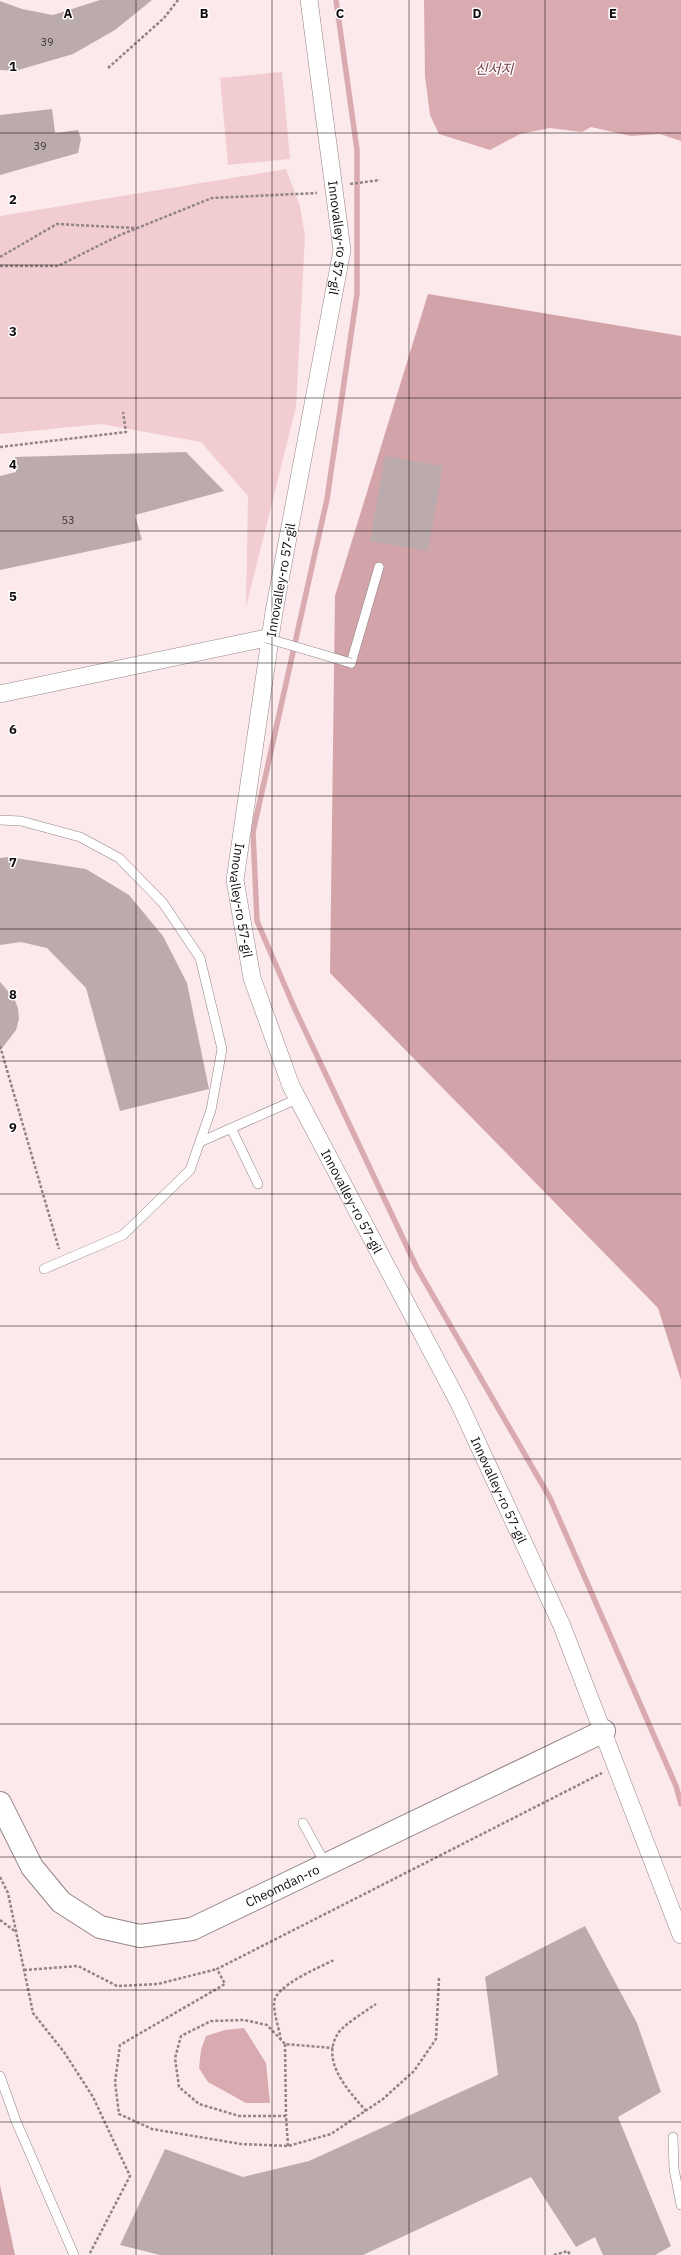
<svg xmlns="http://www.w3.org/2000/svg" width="681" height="2255" font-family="'IBM Plex Sans','Noto Sans KR',sans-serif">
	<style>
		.green { fill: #f1cdd2 }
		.forest { fill: #d3a3aa }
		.water { fill: #daaab1 }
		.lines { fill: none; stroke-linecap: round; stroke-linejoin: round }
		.stream { stroke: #daaab1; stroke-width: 5.5 }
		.building { fill: #bcabad }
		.service-casing { stroke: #948486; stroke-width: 10 }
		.minor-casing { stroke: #948486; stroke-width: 18 }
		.tertiary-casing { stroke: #948486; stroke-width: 24 }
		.path { stroke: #918486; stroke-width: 2.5; stroke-dasharray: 3 2; stroke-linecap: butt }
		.service { stroke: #fff; stroke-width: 9 }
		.minor { stroke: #fff; stroke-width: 17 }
		.tertiary { stroke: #fff; stroke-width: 22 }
		.service-bridge-casing { stroke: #948486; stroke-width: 10; stroke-linecap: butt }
		.service-bridge { stroke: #fff; stroke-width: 9 }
		.grid { fill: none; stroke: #120c0d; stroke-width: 1; stroke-opacity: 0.55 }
		.labels { text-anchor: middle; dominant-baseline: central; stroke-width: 3; stroke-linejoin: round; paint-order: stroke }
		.number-label { font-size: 11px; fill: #3c3435 }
		.street-label { font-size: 13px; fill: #120c0d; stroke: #fff }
		.water-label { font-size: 14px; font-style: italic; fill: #7a3c49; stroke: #fff }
		.grid-label { font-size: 13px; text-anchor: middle; font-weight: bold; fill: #120c0d; stroke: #fff; stroke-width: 3; stroke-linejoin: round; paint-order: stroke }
	</style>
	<rect width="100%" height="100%" fill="#fbe9ec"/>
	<path class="green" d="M 282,72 L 290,159 L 228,165 L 220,78 Z
		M 286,169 L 300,206 L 305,236 L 296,407 L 246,607 L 248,496 L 201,442 L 101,424 L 0,434 L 0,216 Z"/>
	<path class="forest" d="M 428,294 L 681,336 L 681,1380 L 658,1308 L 330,973 L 335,596 Z
		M 0,2185 L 15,2255 L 0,2255 Z"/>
	<path class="water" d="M 424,0 L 681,0 L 681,141 L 660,134 L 631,136 L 591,127 L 582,132 L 550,128 L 520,134 L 490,150 L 439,134 L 430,115 L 425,76 Z
		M 244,2028 L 266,2063 L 270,2103 L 246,2103 L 208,2082 L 199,2068 L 201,2050 L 206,2036 L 225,2030 Z"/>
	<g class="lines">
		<path class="stream" d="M 336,0 L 357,150 L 357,294 L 327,499 L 253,832 L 257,921 L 294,1007 L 417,1268 L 550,1498 L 676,1786 L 681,1804"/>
	</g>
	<path class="building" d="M 100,0 L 152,0 L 115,30 L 73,54 L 15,71 L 0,70 L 0,1 L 22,9 L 53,15 Z
		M 52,109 L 55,133 L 78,130 L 81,139 L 78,153 L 0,175 L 0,115 Z
		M 186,452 L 224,491 L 135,515 L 142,540 L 0,570 L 0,476 L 16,472 L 15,457 Z
		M 385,456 L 443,466 L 428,551 L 370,541 Z
		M 9,857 L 86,869 L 129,895 L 163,936 L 187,983 L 209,1089 L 120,1111 L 86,988 L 47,948 L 21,942 L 0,945 L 0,858 Z
		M 0,982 L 14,998 L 18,1008 L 19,1019 L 16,1030 L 0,1051 Z
		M 585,1926 L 637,2023 L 661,2092 L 618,2117 L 671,2246 L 655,2255 L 603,2255 L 595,2237 L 576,2247 L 531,2177 L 363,2255 L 160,2255 L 120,2245 L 165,2149 L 243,2177 L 309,2161 L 498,2075 L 485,1977 Z"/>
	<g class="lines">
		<g class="service-casing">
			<path id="service" d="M 351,663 L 379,567
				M 0,820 L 21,821 L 80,837 L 119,858 L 163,903 L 200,958 L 222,1049 L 211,1110 L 190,1170 L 123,1235 L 44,1269
				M 231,1128 L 258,1184
				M 200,1142 L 297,1099
				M 303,1823 L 326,1865
				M 0,2076 L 16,2121 L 74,2255
				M 673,2137 L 674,2169 L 681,2205"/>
		</g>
		<g class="minor-casing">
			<g id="minor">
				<path id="s1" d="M 309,0 L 342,250 L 274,612 L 235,880 L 252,978 L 291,1086 L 459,1403 L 562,1626 L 681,1935"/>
				<path d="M 0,694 L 271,637"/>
			</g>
		</g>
		<g class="tertiary-casing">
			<g id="tertiary">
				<path id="s2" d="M 0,1803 L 32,1867 L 61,1902 L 100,1927 L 140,1936 L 192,1929 L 604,1731"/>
			</g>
		</g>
		<path class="path" d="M 108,68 L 164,18 L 178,0
			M 350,184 L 380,180
			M 0,257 L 57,224 L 135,228
			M 0,266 L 58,266 L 120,235 L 212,198 L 317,193
			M 0,447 L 126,432 L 123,412
			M 0,1046 L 59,1249
			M 0,1877 L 8,1893 L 33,2013 L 64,2052 L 93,2097 L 130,2176 L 89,2255
			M 0,1920 L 16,1932
			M 24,1970 L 78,1966 L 117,1986 L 158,1984 L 217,1969
			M 439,1978 L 436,2039 L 414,2071 L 383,2099 L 331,2134 L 288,2146 L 241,2144 L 152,2129 L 119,2114 L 115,2082 L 120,2045 L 225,1984 L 217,1969 L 602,1773
			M 281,2040 C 279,2028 274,2015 274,2003 C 274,1986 320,1967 334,1960
			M 285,2044 L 286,2116
			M 366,2111 C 348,2090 319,2060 339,2032 C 346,2023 366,2011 376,2004
			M 288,2146 L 286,2116 L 239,2116 L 199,2104 L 179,2087 L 175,2058 L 181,2036 L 211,2021 L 244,2020 L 267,2025 L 285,2044 L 333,2048
			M 554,2255 L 568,2251 L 570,2255"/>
		<use href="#service" class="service"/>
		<use href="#minor" class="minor"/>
		<use href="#tertiary" class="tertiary"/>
		<g class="service-bridge-casing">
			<path id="service-bridge" d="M 266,638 L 351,663"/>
		</g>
		<use href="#service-bridge" class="service-bridge"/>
	</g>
	<path class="grid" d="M 136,0 L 136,2255M 272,0 L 272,2255M 409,0 L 409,2255M 545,0 L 545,2255M 0,133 L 681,133M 0,265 L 681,265M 0,398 L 681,398M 0,531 L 681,531M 0,663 L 681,663M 0,796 L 681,796M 0,929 L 681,929M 0,1061 L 681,1061M 0,1194 L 681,1194M 0,1326 L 681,1326M 0,1459 L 681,1459M 0,1592 L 681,1592M 0,1724 L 681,1724M 0,1857 L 681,1857M 0,1990 L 681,1990M 0,2122 L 681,2122"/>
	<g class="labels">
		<g class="number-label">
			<text x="47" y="42">39</text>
			<text x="40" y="146">39</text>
			<text x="68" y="520">53</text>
		</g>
		<g class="street-label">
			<text stroke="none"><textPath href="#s1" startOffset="240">Innovalley-ro 57-gil</textPath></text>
			<text transform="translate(281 580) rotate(-80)">Innovalley-ro 57-gil</text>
			<text stroke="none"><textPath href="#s1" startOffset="912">Innovalley-ro 57-gil</textPath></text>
			<text stroke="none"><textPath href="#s1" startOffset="1236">Innovalley-ro 57-gil</textPath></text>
			<text stroke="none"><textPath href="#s1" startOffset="1560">Innovalley-ro 57-gil</textPath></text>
			<text stroke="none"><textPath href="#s2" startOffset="357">Cheomdan-ro</textPath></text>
		</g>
		<g class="water-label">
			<text x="494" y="69">신서지</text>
		</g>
	</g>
	<g class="grid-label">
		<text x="68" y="18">A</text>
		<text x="204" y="18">B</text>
		<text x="340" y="18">C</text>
		<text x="477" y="18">D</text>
		<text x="613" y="18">E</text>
		<text x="13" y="71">1</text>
		<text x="13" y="204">2</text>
		<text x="13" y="336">3</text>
		<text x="13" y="469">4</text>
		<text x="13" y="601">5</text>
		<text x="13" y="734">6</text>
		<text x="13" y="867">7</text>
		<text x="13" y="999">8</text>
		<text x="13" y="1132">9</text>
	</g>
</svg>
